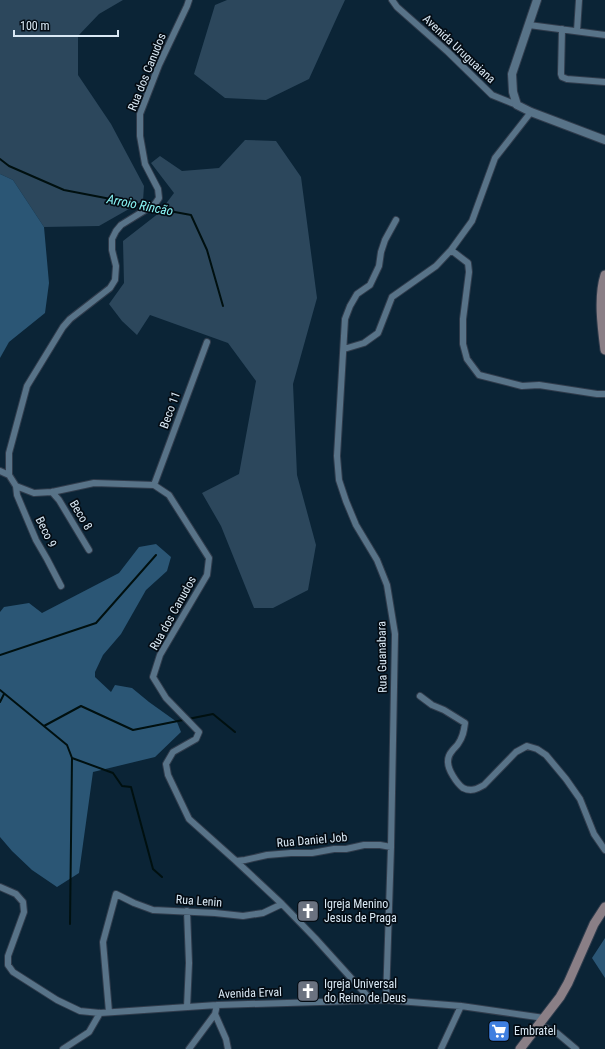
<svg xmlns="http://www.w3.org/2000/svg" width="605" height="1049" font-family="'Roboto Condensed',sans-serif">
	<style>
		.green { fill: #2c475c }
		.forest { fill: #2b5675 }
		.lines { fill: none; stroke-linecap: round; stroke-linejoin: round }
		.stream { stroke: #001010; stroke-width: 2 }
		.minor-casing { stroke: #303c4c; stroke-width: 8 }
		.tertiary-casing { stroke: #303c4c; stroke-width: 10 }
		.secondary-casing { stroke: #303c4c; stroke-width: 11 }
		.minor { stroke: #587388; stroke-width: 6 }
		.tertiary { stroke: #587388; stroke-width: 8 }
		.secondary { stroke: #8a7f86; stroke-width: 9 }
		.labels { text-anchor: middle; dominant-baseline: central; stroke-width: 3.5; stroke-linejoin: round; paint-order: stroke }
		.street-label { font-size: 12px; fill: #d9e8f4; stroke: #040c14 }
		.poi-label { font-size: 12px; fill: #d9e8f4; stroke: #040c14; text-anchor: start }
		.water-label { font-size: 13px; font-style: italic; fill: #8af7f7; stroke: #040c14 }
	</style>
	<rect width="100%" height="100%" fill="#0b2436"/>
	<path class="green" d="M 0,0 L 123,0 L 99,14 L 78,36 L 78,75 L 111,124 L 144,186 L 143,201 L 99,226 L 44,227 L 13,180 L 0,174 Z
		M 227,0 L 345,0 L 338,15 L 309,79 L 266,100 L 225,98 L 194,74 L 215,5 Z
		M 245,140 L 276,141 L 301,177 L 317,298 L 293,384 L 297,475 L 316,545 L 308,590 L 273,608 L 254,608 L 221,526 L 202,493 L 239,474 L 256,381 L 228,343 L 150,315 L 137,335 L 122,321 L 109,304 L 124,283 L 123,241 L 159,213 L 174,193 L 151,163 L 160,156 L 182,171 L 219,168 Z"/>
	<path class="forest" d="M 0,174 L 13,180 L 44,227 L 49,283 L 45,313 L 9,342 L 0,358 Z
		M 156,544 L 171,557 L 167,571 L 146,590 L 121,634 L 103,655 L 95,672 L 95,677 L 111,692 L 115,685 L 132,688 L 149,702 L 177,722 L 181,732 L 155,757 L 93,772 L 79,873 L 57,887 L 32,870 L 12,851 L 0,837 L 0,612 L 4,607 L 29,603 L 42,613 L 119,573 L 139,547 Z
		M 605,938 L 605,978 L 592,958 Z"/>
	<g class="lines">
		<path class="stream" d="M 0,159 L 9,166 L 64,190 L 147,206
			M 153,208 L 191,215 L 207,250 L 223,306
			M 0,655 L 96,623 L 156,555
			M 0,690 L 67,745 L 72,758 L 113,773 L 122,786 L 131,787 L 153,869 L 162,877
			M 0,702 L 4,694
			M 44,726 L 81,706 L 133,730 L 213,714 L 235,732
			M 70,924 L 72,758"/>
		<g class="minor-casing">
			<path id="minor" d="M 189,0 L 187,6 L 159,65 L 140,114 L 140,136 L 145,164 L 158,189 L 159,198 L 155,204 L 121,225 L 116,231 L 112,239 L 112,250 L 116,266 L 115,280 L 110,288 L 70,319 L 63,327 L 27,386 L 9,453 L 9,475 L 16,486 L 34,493 L 52,492 L 94,483 L 154,485 L 169,495 L 209,558 L 207,575 L 160,655 L 153,677 L 166,698 L 199,732 L 196,739 L 173,752 L 166,764 L 168,775 L 189,819 L 236,861 L 282,904 L 315,938 L 371,1000
				M 392,0 L 397,7 L 448,52 L 492,95 L 517,105
				M 529,25 L 605,35
				M 562,29 L 561,74 L 562,77 L 567,79 L 605,82
				M 577,31 L 579,0
				M 451,250 L 468,263 L 469,272 L 463,319 L 463,344 L 467,359 L 479,375 L 522,386 L 539,385 L 597,394 L 605,394
				M 344,349 L 364,343 L 378,333 L 392,297 L 436,266 L 451,250 L 472,221 L 495,158 L 531,112
				M 0,471 L 9,475
				M 154,485 L 207,342
				M 16,486 L 17,495 L 36,540 L 47,559 L 61,586
				M 52,492 L 59,500 L 89,550
				M 420,696 L 432,705 L 444,710 L 465,723 C 464,731 463,737 458,744 C 457,746 454,748 452,751 C 445,759 448,768 453,776 C 456,781 459,785 463,788 C 471,792 477,789 484,785 L 516,752 L 527,746 L 537,749 L 546,755 L 566,779 L 580,799 L 594,834 L 605,850
				M 236,861 L 245,860 L 267,855 L 291,853 L 312,853 L 334,849 L 346,849 L 364,845 L 380,845 L 391,847
				M 0,887 L 16,894 L 23,902 L 24,912 L 8,956 L 8,965 L 13,972 L 57,1000 L 80,1011 L 100,1013 L 217,1005 L 386,1000 L 461,1006 L 544,1018
				M 386,1000 L 391,847 L 395,634 L 387,585 L 377,560 L 356,525 L 346,501 L 339,480 L 337,456 L 345,319 L 350,306 L 357,294 L 370,285 L 379,266 L 381,252 L 385,240 L 396,220
				M 217,1005 L 215,1014 L 226,1039 L 228,1049
				M 187,1007 L 189,963 L 187,911
				M 109,1012 L 103,942 L 116,894 L 134,903 L 153,910 L 215,913 L 243,916 L 263,913 L 282,904
				M 539,1025 L 557,1033 L 576,1049
				M 63,1049 L 89,1032 L 100,1013
				M 189,1049 L 215,1014
				M 441,1049 L 461,1006"/>
		</g>
		<g class="tertiary-casing">
			<path id="tertiary" d="M 537,0 L 512,74 L 513,92 L 517,105 L 531,112 L 605,140"/>
		</g>
		<g class="secondary-casing">
			<path id="secondary" d="M 605,275 C 598,297 602,327 605,350
				M 520,1049 L 560,997 L 568,983 L 594,924 L 605,907"/>
		</g>
		<use href="#minor" class="minor"/>
		<use href="#tertiary" class="tertiary"/>
		<use href="#secondary" class="secondary"/>
	</g>
	<defs>
		<g id="church-square" transform="scale(1.15)"><rect x="-9" y="-9" width="18" height="18" rx="4" fill="#6b7280" stroke="#040c14"/><path d="M-1.2-6h2.4v3.5h3.3v2.4h-3.3V6h-2.4V-.1h-3.3v-2.4h3.3Z" fill="#fff"/></g>
		<g id="supermarket-square" transform="scale(1.15)"><rect x="-9" y="-9" width="18" height="18" rx="4" fill="#3f7fe0" stroke="#040c14"/><path d="M-6-5.5h2.5l.6 2H6L4.5 2H-2.5L-4.4-4H-6ZM-1.5 3.2a1.3 1.3 0 1 0 .1 0ZM3 3.2a1.3 1.3 0 1 0 .1 0Z" fill="#fff"/></g>
	</defs>
	<g fill-rule="evenodd">
		<use href="#church-square" x="308" y="911"/>
		<use href="#church-square" x="308" y="991"/>
		<use href="#supermarket-square" x="499" y="1031"/>
	</g>
	<g class="labels">
		<g class="street-label">
			<text transform="translate(459 49) rotate(43)">Avenida Uruguaiana</text>
			<text transform="translate(147 72) rotate(-68)">Rua dos Canudos</text>
			<text transform="translate(170 410) rotate(-70)">Beco 11</text>
			<text transform="translate(81 515) rotate(59)">Beco 8</text>
			<text transform="translate(46 532) rotate(64)">Beco 9</text>
			<text transform="translate(173 613) rotate(-61)">Rua dos Canudos</text>
			<text transform="translate(382 657) rotate(-91)">Rua Guanabara</text>
			<text transform="translate(312 840) rotate(-5)">Rua Daniel Job</text>
			<text transform="translate(199 901) rotate(4)">Rua Lenin</text>
			<text transform="translate(250 993) rotate(-2)">Avenida Erval</text>
		</g>
		<g class="poi-label">
			<text x="324" y="904">Igreja Menino<tspan x="324" dy="14">Jesus de Praga</tspan></text>
			<text x="324" y="984">Igreja Universal<tspan x="324" dy="14">do Reino de Deus</tspan></text>
			<text x="514" y="1031">Embratel</text>
		</g>
		<g class="water-label">
			<text transform="translate(140 205) rotate(11)">Arroio Rincão</text>
		</g>
	</g>
	<path d="M14 30v6h104v-6" fill="none" stroke="#d9e8f4" stroke-width="2"/>
	<text x="20" y="30" font-size="12" fill="#d9e8f4" stroke="#040c14" stroke-width="3" paint-order="stroke">100 m</text>
</svg>
